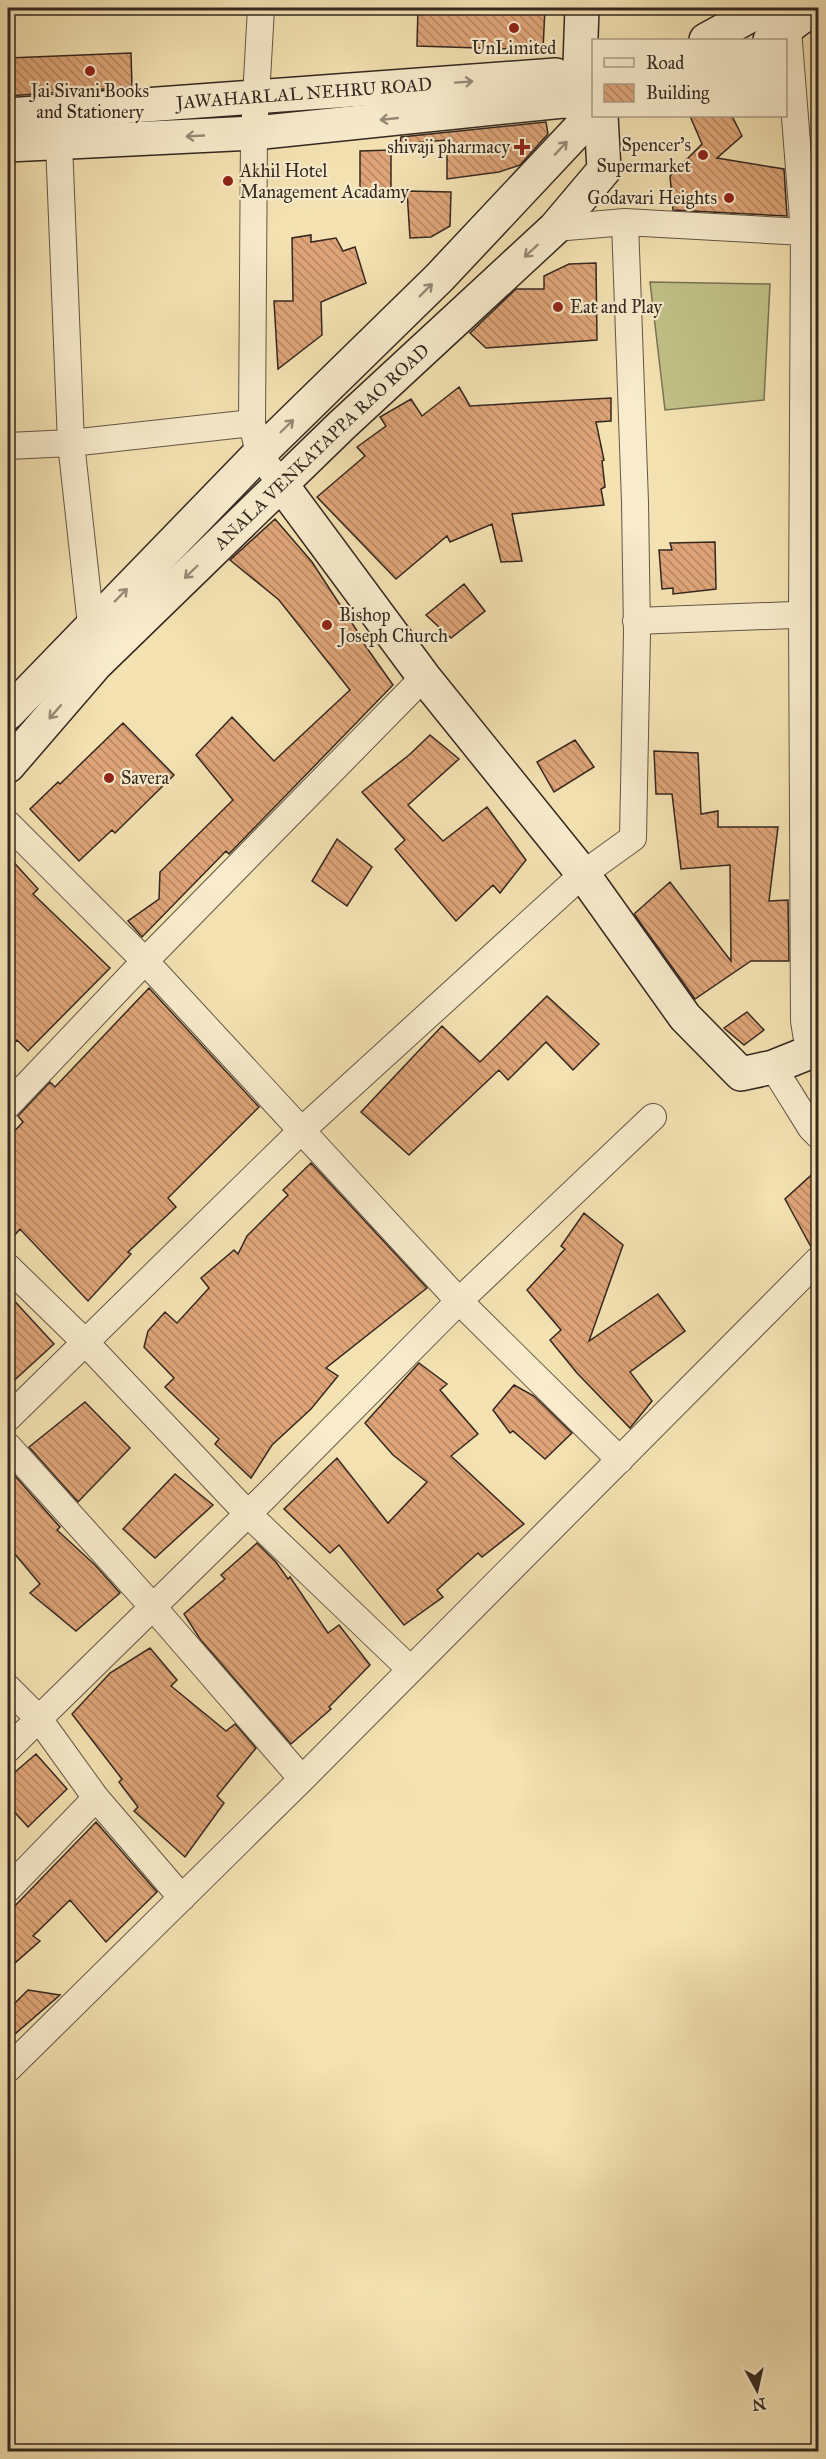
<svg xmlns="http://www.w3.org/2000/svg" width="826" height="2459" font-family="'IM FELL Great Primer',serif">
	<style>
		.garden { fill: #c1c288; stroke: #7a7454; stroke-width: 1.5 }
		.building { fill: url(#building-back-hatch); stroke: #342721; stroke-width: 1.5 }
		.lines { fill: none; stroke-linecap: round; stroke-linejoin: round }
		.street-casing { stroke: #645645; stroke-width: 28 }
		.secondary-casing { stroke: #342721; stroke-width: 36 }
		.street { stroke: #f8eccd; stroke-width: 26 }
		.secondary { stroke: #f8eccd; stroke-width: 33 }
		.oneway { stroke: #968a77 }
		.poi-dot { fill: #8f2418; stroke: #f8eccd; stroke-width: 2 }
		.labels { text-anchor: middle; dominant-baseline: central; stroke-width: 4.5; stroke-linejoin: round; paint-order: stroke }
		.poi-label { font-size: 18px; fill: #342721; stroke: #f8eccd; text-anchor: start }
		.street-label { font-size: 18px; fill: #342721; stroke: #f8eccd }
	</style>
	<defs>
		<pattern id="building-back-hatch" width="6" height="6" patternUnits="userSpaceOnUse" patternTransform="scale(1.5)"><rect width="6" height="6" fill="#dfa578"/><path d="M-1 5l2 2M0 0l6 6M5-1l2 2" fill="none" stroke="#b68662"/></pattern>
	</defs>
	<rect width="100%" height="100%" fill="#f4e2b2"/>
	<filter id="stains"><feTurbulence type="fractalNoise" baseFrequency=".00333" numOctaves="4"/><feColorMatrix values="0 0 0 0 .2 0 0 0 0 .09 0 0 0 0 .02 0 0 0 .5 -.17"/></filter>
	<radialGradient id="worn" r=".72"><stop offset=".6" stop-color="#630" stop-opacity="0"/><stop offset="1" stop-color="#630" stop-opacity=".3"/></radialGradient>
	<path class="garden" d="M 650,282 L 770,284 L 764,400 L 665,410 Z"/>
	<path class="building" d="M 418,8 L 545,8 L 543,50 L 417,46 Z
		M 131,53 L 132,87 L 8,96 L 8,58 Z
		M 690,116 L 732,116 L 742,136 L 717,158 L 784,169 L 787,216 L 673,210 L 670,176 L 702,144 Z
		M 546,122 L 548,134 L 520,165 L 499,172 L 447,179 L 447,140 L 400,144 L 401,137 Z
		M 391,150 L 391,194 L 360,195 L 360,151 Z
		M 407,191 L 451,192 L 450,226 L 431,237 L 410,238 Z
		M 311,235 L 311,242 L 336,238 L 343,251 L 355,247 L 366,283 L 321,302 L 322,335 L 278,369 L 274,301 L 293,301 L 292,238 Z
		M 596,263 L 597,340 L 486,348 L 470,333 L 516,289 L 544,289 L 544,276 L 569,264 Z
		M 459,387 L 470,406 L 611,398 L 611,421 L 596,422 L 604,460 L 602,461 L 605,487 L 601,489 L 604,505 L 512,514 L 522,561 L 501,562 L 492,524 L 450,542 L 447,536 L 396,579 L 317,497 L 365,456 L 357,447 L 386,426 L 380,417 L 411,399 L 422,416 Z
		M 275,519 L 312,562 L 363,640 L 362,641 L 393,685 L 229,854 L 226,851 L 142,937 L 128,921 L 159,899 L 160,872 L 233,800 L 196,755 L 232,717 L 274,761 L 350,690 L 279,600 L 230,560 Z
		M 715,542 L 716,589 L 673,594 L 673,588 L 662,589 L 659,550 L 672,550 L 670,543 Z
		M 464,584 L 485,611 L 451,638 L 426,615 Z
		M 123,723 L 174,775 L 115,833 L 112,830 L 79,861 L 30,809 L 58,782 L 60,784 Z
		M 430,735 L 459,759 L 408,805 L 443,841 L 487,807 L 526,860 L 500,893 L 493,885 L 456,921 L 395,849 L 405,840 L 362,792 L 409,755 Z
		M 575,740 L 594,767 L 554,792 L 537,762 Z
		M 654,751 L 698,753 L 701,814 L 718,811 L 718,827 L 778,827 L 769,901 L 788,900 L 789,961 L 751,961 L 695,999 L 634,914 L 670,882 L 731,961 L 730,865 L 681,869 L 672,794 L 656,794 Z
		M 337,839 L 372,867 L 347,906 L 312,881 Z
		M 8,856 L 38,889 L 33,894 L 110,968 L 28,1051 L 17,1040 L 8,1050 Z
		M 149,988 L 259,1107 L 168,1198 L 176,1207 L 128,1252 L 131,1254 L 88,1301 L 20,1229 L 8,1243 L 8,1138 L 23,1122 L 18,1116 L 50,1082 L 55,1087 Z
		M 547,996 L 599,1044 L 573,1070 L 546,1042 L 508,1080 L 499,1070 L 409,1155 L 361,1112 L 442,1026 L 480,1062 Z
		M 747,1012 L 764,1030 L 744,1045 L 724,1028 Z
		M 311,1163 L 427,1288 L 326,1368 L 338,1376 L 311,1409 L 272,1445 L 251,1478 L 215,1444 L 219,1439 L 165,1387 L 174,1378 L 144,1347 L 148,1331 L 165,1312 L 177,1323 L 209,1288 L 201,1278 L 234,1250 L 238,1254 L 247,1236 L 288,1195 L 283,1190 Z
		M 819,1168 L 819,1245 L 811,1247 L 785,1199 Z
		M 584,1213 L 623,1245 L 589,1341 L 658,1294 L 685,1331 L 630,1372 L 652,1401 L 630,1428 L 577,1373 L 550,1340 L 561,1330 L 527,1290 L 565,1249 L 561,1246 Z
		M 8,1294 L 54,1344 L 8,1386 Z
		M 419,1363 L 447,1384 L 440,1390 L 478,1434 L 451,1456 L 524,1524 L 482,1557 L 478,1553 L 437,1590 L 443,1597 L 404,1625 L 339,1545 L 330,1553 L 284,1509 L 337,1458 L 388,1523 L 427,1482 L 393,1455 L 365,1423 Z
		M 514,1385 L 534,1396 L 572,1433 L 545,1459 L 513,1431 L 510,1433 L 493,1410 Z
		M 85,1402 L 130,1448 L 78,1502 L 29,1447 Z
		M 8,1468 L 60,1527 L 57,1530 L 95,1565 L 120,1593 L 76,1631 L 30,1593 L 40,1584 L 8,1546 Z
		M 175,1474 L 213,1505 L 155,1558 L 123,1529 Z
		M 257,1543 L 276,1562 L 288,1579 L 290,1577 L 328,1633 L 339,1625 L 370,1665 L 329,1707 L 331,1709 L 291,1744 L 200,1639 L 184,1614 L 225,1579 L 221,1575 Z
		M 150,1648 L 177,1680 L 171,1686 L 226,1731 L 235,1724 L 256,1748 L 217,1796 L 224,1803 L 185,1857 L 134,1811 L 138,1807 L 119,1782 L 122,1779 L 72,1714 L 110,1673 Z
		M 36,1754 L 67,1789 L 28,1827 L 8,1805 L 8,1778 Z
		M 96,1822 L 157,1892 L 106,1942 L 70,1900 L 33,1936 L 40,1941 L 8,1969 L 8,1913 Z
		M 28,1990 L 60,1995 L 8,2040 L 8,2010 Z"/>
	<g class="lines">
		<g class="street-casing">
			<path id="street" d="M 261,8 L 254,133 L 252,423 L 259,454 L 281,484
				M 788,29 L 804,232 L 802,615 L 804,1021 L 809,1052
				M 59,143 L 71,443 L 91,625
				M 555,228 L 625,222 L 804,232 L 818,231
				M 8,446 L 71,443 L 252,423
				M 636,621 L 818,614
				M 8,824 L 145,961 L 459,1301 L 620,1460
				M 773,1067 L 811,1128 L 818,1135
				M 8,1105 L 145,961 L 424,677
				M 8,1267 L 85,1342 L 248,1514 L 410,1669
				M 8,1418 L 302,1130 L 583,874 L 633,838 L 637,633 L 635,502 L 625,222
				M 8,1446 L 153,1607 L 302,1779
				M 8,1688 L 39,1719 L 96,1798 L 182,1898
				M 8,1749 L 265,1497 L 459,1301 L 653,1117
				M 8,1889 L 96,1798
				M 8,2069 L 302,1779 L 818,1260"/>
		</g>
		<g class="secondary-casing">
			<g id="secondary">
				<path d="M 582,8 L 580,65 L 594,92"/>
				<path d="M 706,40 L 764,8"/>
				<path d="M 770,40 L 814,8"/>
				<path id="s1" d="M 8,115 L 556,75 L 594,101"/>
				<path d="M 8,145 L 254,133 L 563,101 L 594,105"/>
				<path d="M 281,484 L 424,677 L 583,874 L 685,1017 L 741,1074 L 773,1067 L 818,1049"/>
				<path d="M 8,713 L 259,454 L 439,278 L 594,113"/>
				<path id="s2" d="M 8,766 L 96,664 L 341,426 L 555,228 L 604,170 L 601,116"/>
			</g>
		</g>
		<use href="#street" class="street"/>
		<use href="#secondary" class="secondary"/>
	</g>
	<defs><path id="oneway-shaft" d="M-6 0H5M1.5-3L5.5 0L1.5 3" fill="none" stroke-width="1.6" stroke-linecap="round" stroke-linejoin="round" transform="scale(1.5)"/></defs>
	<g class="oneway">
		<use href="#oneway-shaft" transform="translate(464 82) rotate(-4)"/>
		<use href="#oneway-shaft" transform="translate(389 119) rotate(174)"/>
		<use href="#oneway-shaft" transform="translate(195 136) rotate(177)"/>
		<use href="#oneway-shaft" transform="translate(561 148) rotate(-47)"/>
		<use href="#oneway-shaft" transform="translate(531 251) rotate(137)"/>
		<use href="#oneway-shaft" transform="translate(426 290) rotate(-45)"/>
		<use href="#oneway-shaft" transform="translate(287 426) rotate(-44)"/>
		<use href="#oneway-shaft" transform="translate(191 572) rotate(136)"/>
		<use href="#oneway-shaft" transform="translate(121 595) rotate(-46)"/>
		<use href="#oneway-shaft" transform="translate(55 712) rotate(131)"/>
	</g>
	<g class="poi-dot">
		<circle cx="514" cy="28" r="6"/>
		<circle cx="90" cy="71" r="6"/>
		<path d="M519 138h6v6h6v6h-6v6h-6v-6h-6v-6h6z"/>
		<circle cx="703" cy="155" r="6"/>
		<circle cx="228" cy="181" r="6"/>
		<circle cx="729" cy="198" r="6"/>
		<circle cx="558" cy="307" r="6"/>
		<circle cx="327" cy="625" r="6"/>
		<circle cx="109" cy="778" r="6"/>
	</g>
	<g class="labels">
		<g class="poi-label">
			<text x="514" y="48" text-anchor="middle">UnLimited</text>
			<text x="90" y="91" text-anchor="middle">Jai Sivani Books<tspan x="90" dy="21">and Stationery</tspan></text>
			<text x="691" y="145" text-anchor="end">Spencer's<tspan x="691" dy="21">Supermarket</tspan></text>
			<text x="510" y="147" text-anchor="end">shivaji pharmacy</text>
			<text x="240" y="171">Akhil Hotel<tspan x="240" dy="21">Management Acadamy</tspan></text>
			<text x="717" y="198" text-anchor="end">Godavari Heights</text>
			<text x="570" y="307">Eat and Play</text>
			<text x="339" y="615">Bishop<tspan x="339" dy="21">Joseph Church</tspan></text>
			<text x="121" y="778">Savera</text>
		</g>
		<g class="street-label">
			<text stroke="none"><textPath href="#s1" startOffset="297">JAWAHARLAL NEHRU ROAD</textPath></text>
			<text stroke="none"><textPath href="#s2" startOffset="448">ANALA VENKATAPPA RAO ROAD</textPath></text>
		</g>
	</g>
	<rect width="826" height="2459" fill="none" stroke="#f4e2b2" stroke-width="30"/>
	<rect x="9" y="9" width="808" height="2441" fill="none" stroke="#342721" stroke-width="3"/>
	<rect x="15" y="15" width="796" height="2429" fill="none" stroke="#342721" stroke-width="1.5"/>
	<rect x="592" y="39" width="195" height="78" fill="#f8eccd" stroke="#aa9d88" stroke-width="1.5"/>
	<rect x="604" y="58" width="30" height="9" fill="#f8eccd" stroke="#aa9d88" stroke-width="1.5"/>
	<text x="646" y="69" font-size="18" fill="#342721">Road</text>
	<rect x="604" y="84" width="30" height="18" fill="url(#building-back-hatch)" stroke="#aa9d88" stroke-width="1.5"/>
	<text x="646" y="99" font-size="18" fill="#342721">Building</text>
	<g transform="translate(757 2390) rotate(172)" stroke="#f8eccd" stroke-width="4.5" paint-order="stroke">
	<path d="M0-4.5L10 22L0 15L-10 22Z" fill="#342721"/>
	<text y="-9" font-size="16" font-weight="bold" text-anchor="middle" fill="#342721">N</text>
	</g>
	<rect width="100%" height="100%" filter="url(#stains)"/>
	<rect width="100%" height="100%" fill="url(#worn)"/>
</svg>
